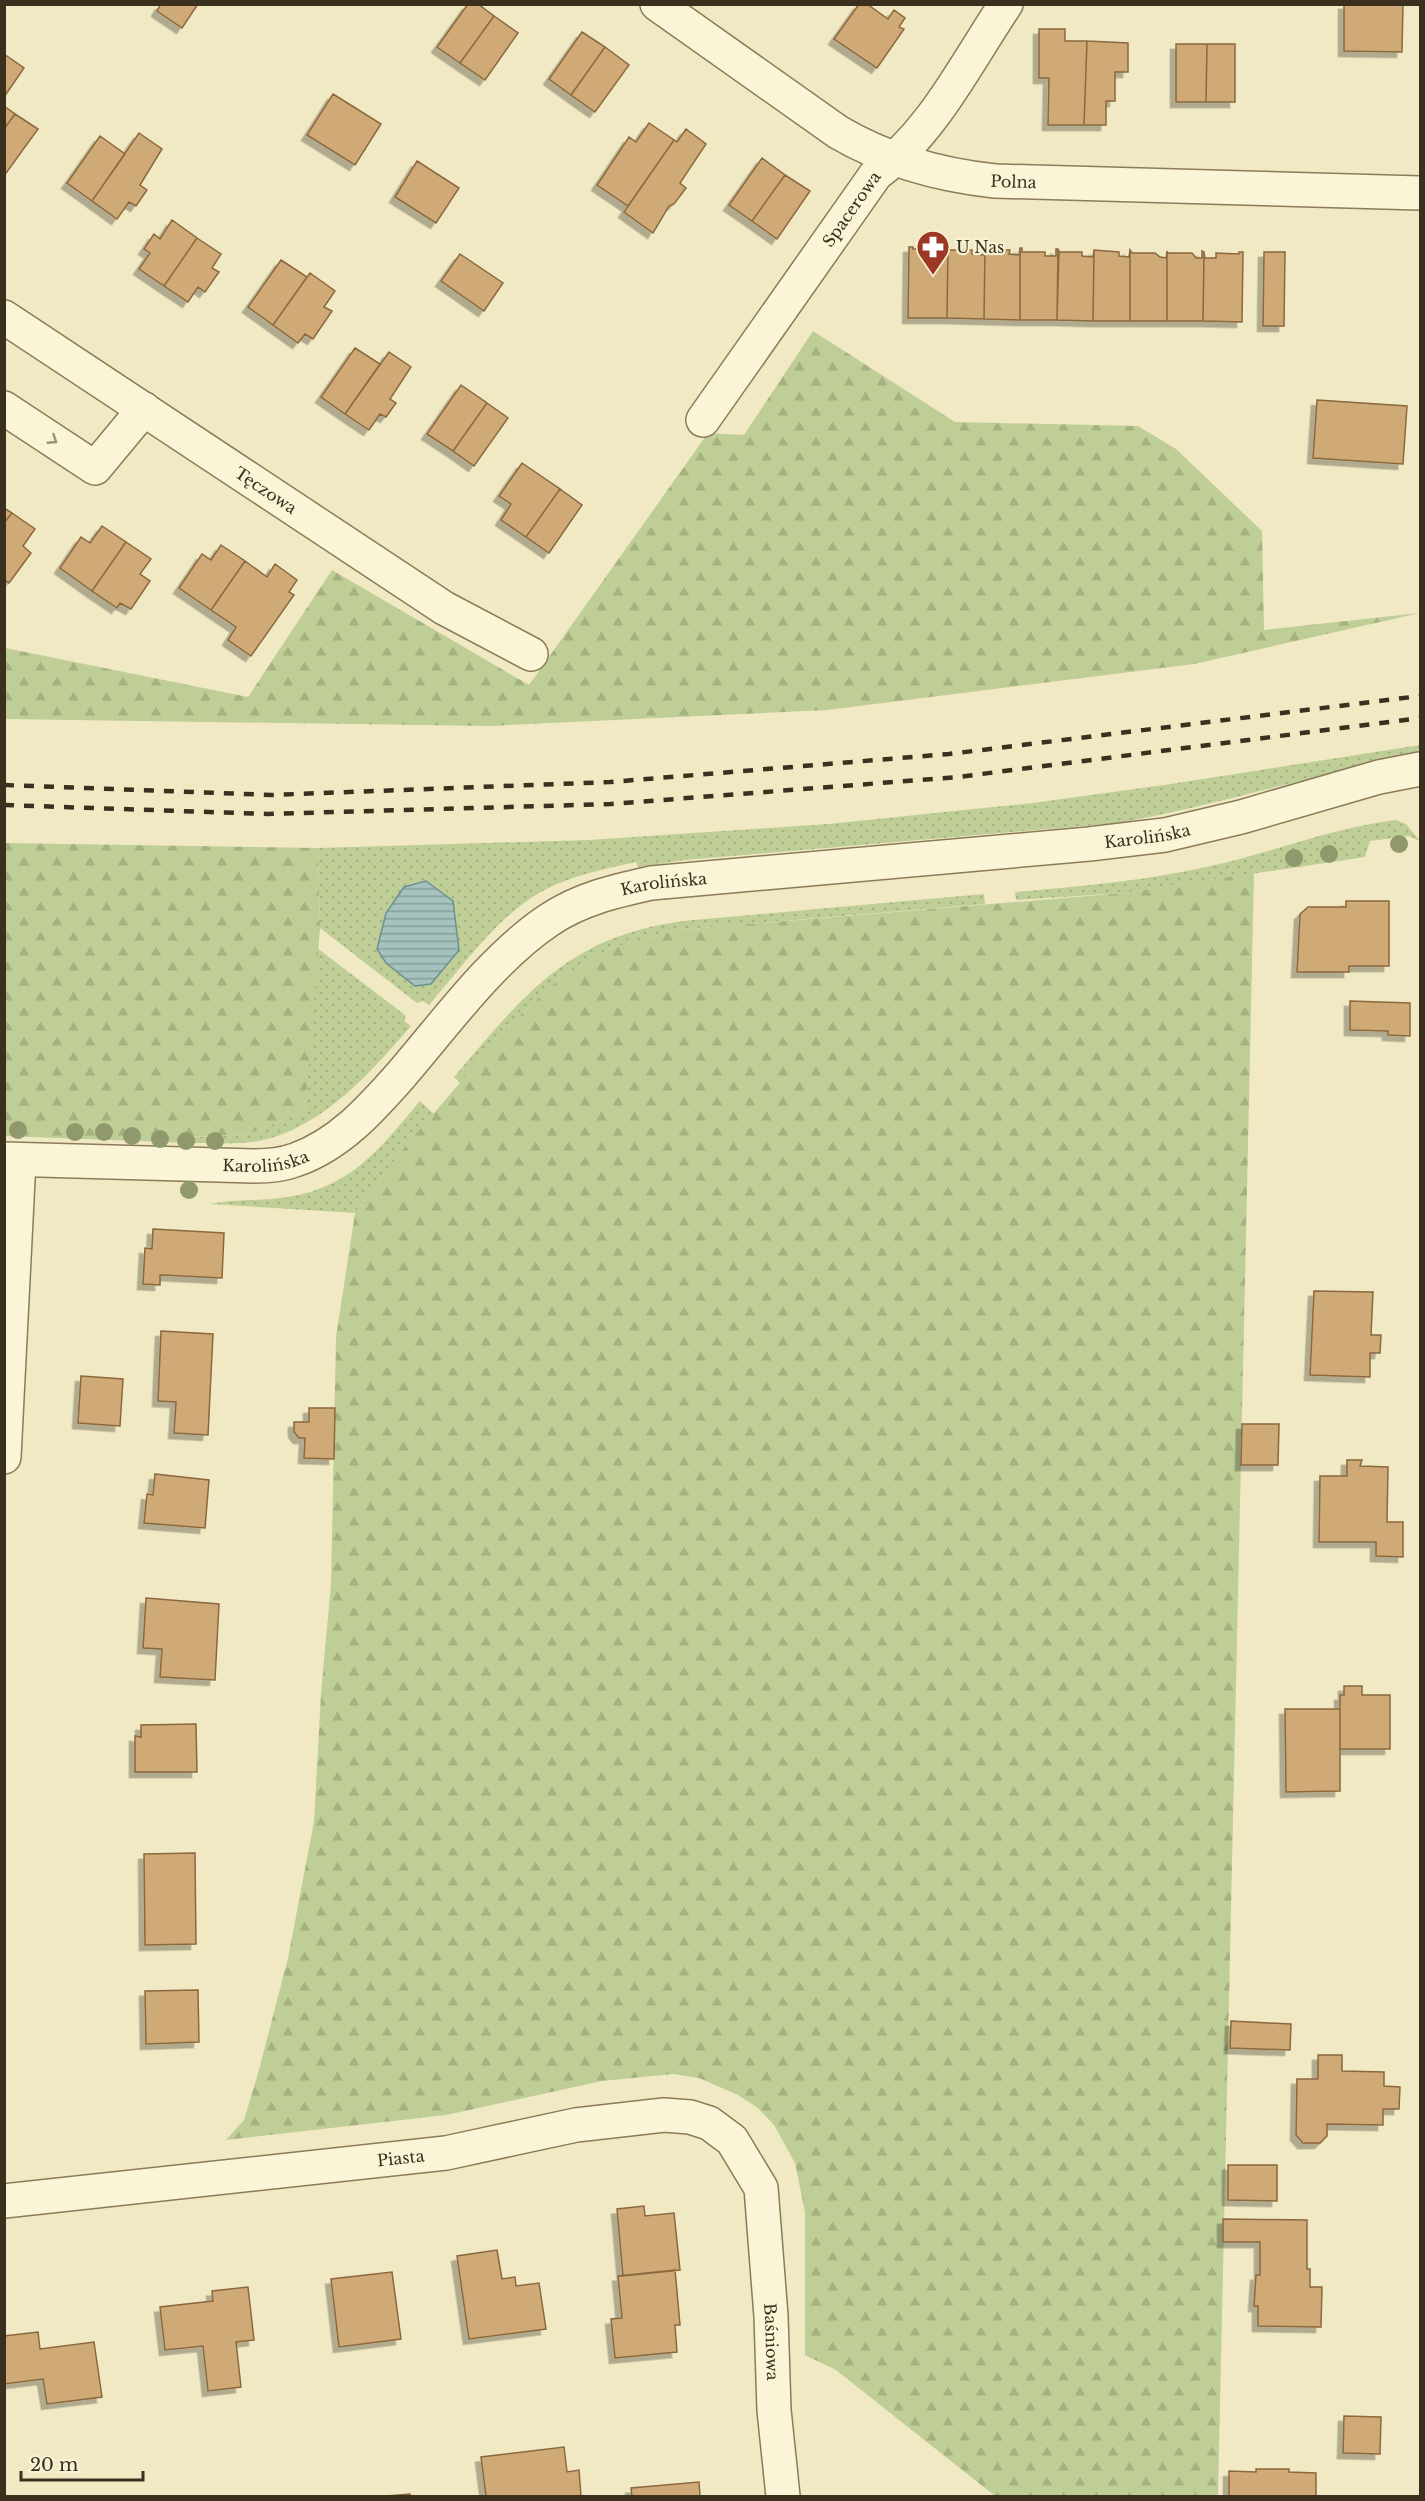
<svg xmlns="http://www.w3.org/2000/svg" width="1425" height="2501" font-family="'Libre Baskerville',serif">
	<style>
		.grass { fill: url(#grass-dots) }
		.forest { fill: url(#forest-firs) }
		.water { fill: url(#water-rules); stroke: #6b918e; stroke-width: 1.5 }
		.building { fill: #cfaa77; stroke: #8b683e; stroke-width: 1.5; filter: url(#shadow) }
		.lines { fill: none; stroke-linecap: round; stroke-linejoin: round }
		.street-casing { stroke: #8b7b59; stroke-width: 36 }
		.street { stroke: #faf5d6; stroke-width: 33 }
		.rail { stroke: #3a301d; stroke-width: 4.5; stroke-dasharray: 10 10; stroke-linecap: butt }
		.tree { fill: #90996b }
		.oneway { stroke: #9a927a }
		.labels { text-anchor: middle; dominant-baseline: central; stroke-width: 4.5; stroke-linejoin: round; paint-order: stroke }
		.street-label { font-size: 16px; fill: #3a301d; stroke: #f7f2d3 }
		.poi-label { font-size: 16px; fill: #3a301d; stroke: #f7f2d3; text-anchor: start }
	</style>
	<defs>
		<pattern id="grass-dots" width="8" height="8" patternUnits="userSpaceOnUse" patternTransform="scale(1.5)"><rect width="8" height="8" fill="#bfce96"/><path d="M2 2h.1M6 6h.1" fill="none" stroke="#a5b181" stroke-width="1.8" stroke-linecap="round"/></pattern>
		<pattern id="forest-firs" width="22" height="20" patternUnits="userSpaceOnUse" patternTransform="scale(1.5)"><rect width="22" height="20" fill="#bfce96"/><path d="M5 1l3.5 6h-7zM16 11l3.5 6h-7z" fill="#a5b181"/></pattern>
		<pattern id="water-rules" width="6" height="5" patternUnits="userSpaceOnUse" patternTransform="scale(1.5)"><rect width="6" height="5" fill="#a5c2be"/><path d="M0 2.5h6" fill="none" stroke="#879e9a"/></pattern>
		<filter id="shadow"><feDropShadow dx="-5.5" dy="5.5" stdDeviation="0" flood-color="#0004"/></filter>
	</defs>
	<rect width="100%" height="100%" fill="#f0e9c3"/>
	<path class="grass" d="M 1420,745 L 1420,753 C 1319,773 1220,805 1118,823 L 685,860 L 638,867 L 636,862 C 603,869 569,876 539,893 C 495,919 462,967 429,1005 L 423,1001 L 417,1003 L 320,928 L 318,848 L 589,840 L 828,824 L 1033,803 L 1171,784 Z
		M 1396,820 L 1406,824 L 1420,841 L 1409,836 L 1370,841 L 1365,857 L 1123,893 L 1016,900 L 1015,892 C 1085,886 1155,880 1224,863 C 1281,849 1337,827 1396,820 Z
		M 984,894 L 985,904 L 677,930 L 612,948 L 561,977 L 510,1025 L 460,1083 L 454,1077 C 525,994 567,937 683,921 Z
		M 317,948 L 405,1015 L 405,1022 L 411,1026 C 372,1071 324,1126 263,1140 C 241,1145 216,1143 194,1143 L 194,1137 L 248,1134 L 305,1111 Z
		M 420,1101 L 434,1114 L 402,1150 L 355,1213 L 210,1204 C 234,1199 263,1201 288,1197 C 352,1187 381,1147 420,1101 Z"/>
	<path class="forest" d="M 813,331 L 955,422 L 1138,426 L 1176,449 L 1262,531 L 1264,630 L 1420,613 L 1194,664 L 827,710 L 489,726 L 5,719 L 5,648 L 248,697 L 332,570 L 529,685 L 708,433 L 744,435 Z
		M 5,843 L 318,848 L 320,928 L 305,1111 L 248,1134 L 189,1137 L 189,1143 L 5,1136 Z
		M 1254,873 L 1218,2496 L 995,2496 L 836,2370 L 805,2355 L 805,2212 L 795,2163 L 774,2125 L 758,2108 L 738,2095 L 699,2078 L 673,2074 L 602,2081 L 446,2115 L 226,2140 L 244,2120 L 259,2070 L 288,1958 L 314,1822 L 321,1694 L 331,1584 L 336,1337 L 355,1213 L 402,1150 L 510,1025 L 561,977 L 612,948 L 677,930 L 1123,893 Z"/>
	<path class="water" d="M 426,881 L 453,901 L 459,950 L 431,984 L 415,986 L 386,963 L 377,949 L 386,913 L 404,887 Z"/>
	<path class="building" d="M 161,4 L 198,4 L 182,28 L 157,11 Z
		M 468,4 L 478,4 L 494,16 L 460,63 L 437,47 Z
		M 859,4 L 867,4 L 888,19 L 894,10 L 905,18 L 899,27 L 904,29 L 877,68 L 834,39 Z
		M 1344,4 L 1403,4 L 1402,52 L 1344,51 Z
		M 494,16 L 518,33 L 485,80 L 460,63 Z
		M 1039,29 L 1065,29 L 1065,41 L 1087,41 L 1084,125 L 1048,125 L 1049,78 L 1039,78 Z
		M 582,32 L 605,47 L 571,95 L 549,79 Z
		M 1087,41 L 1128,43 L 1128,72 L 1115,72 L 1115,101 L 1106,101 L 1106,125 L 1084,125 Z
		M 1176,44 L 1207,44 L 1206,102 L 1176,102 Z
		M 1207,44 L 1235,44 L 1235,102 L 1206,102 Z
		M 605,47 L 629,65 L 595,112 L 571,95 Z
		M 4,54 L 24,68 L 4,97 Z
		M 333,94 L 381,124 L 355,165 L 307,135 Z
		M 4,106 L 15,114 L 4,129 Z
		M 15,114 L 38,129 L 4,176 L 4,129 Z
		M 649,123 L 674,140 L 628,206 L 597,185 L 629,137 L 636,142 Z
		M 686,129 L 706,144 L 680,183 L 686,188 L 674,204 L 669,206 L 653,233 L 624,212 L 674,140 L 677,142 Z
		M 139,133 L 162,149 L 140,185 L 147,190 L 136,206 L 129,202 L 117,219 L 92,201 Z
		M 100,136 L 125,154 L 92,201 L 67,183 Z
		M 762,158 L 785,175 L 752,221 L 729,205 Z
		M 417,161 L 459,188 L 436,223 L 395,197 Z
		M 785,175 L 810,191 L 777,239 L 752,221 Z
		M 172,220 L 197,238 L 164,286 L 139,269 L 150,253 L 144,249 L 154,234 L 160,239 Z
		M 197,238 L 221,254 L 212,268 L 219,272 L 205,292 L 198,287 L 188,302 L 164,286 Z
		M 909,247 L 913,247 L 913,249 L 936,249 L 936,253 L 947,253 L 948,247 L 947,318 L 908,318 Z
		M 948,247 L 949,250 L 972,250 L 972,254 L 983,255 L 985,248 L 984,319 L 947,318 Z
		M 985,248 L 986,250 L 1010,250 L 1009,254 L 1019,255 L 1020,248 L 1020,320 L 984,319 Z
		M 1020,248 L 1022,248 L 1022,252 L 1045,252 L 1045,256 L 1056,256 L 1056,249 L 1058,249 L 1057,320 L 1020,320 Z
		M 1059,250 L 1059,252 L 1082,252 L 1082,256 L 1093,257 L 1094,250 L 1093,321 L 1057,320 Z
		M 1094,250 L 1119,252 L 1119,256 L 1129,257 L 1130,250 L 1130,321 L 1093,321 Z
		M 1130,250 L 1132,253 L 1155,253 L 1160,257 L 1166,258 L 1167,251 L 1167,321 L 1130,321 Z
		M 1167,251 L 1168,253 L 1192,253 L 1196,258 L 1202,258 L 1202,251 L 1204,252 L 1203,321 L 1167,321 Z
		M 1204,252 L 1205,258 L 1216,258 L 1216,253 L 1239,254 L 1239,252 L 1243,252 L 1242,322 L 1203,321 Z
		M 1264,252 L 1285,252 L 1284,326 L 1263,326 Z
		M 460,254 L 503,283 L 484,311 L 441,281 Z
		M 281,260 L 307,277 L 273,325 L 248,307 Z
		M 310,273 L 335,291 L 324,307 L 332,311 L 313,339 L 305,334 L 298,343 L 273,325 Z
		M 355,348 L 380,364 L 345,414 L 321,397 Z
		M 389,352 L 411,367 L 390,399 L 396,403 L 386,417 L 380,414 L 369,430 L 345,414 Z
		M 461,385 L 487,403 L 453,451 L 427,434 Z
		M 1317,400 L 1407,406 L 1403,464 L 1313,458 Z
		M 487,403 L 508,418 L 474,466 L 453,451 Z
		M 522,463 L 560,489 L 526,537 L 501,520 L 511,504 L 499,496 Z
		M 560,489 L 582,505 L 549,553 L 526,537 Z
		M 4,508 L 12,513 L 4,523 Z
		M 12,513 L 35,529 L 23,546 L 31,553 L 9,583 L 4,580 L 4,523 Z
		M 102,526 L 126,542 L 92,591 L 60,568 L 81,537 L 90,543 Z
		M 126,542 L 151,559 L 140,574 L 150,581 L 131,609 L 120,603 L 117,608 L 92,591 Z
		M 221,545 L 245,561 L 211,610 L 179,588 L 202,554 L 211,560 Z
		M 245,561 L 267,577 L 275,564 L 297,580 L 289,592 L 294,595 L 251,656 L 228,640 L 236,627 L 211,610 Z
		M 1346,901 L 1389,901 L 1389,966 L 1349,966 L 1349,972 L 1297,972 L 1300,914 L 1308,907 L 1346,907 Z
		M 1350,1001 L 1410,1003 L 1410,1036 L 1388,1035 L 1388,1031 L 1350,1030 Z
		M 153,1229 L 224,1233 L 222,1278 L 163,1275 L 160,1275 L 160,1285 L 143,1284 L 145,1248 L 152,1249 Z
		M 1314,1291 L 1373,1292 L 1371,1335 L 1381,1335 L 1380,1353 L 1370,1353 L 1370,1377 L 1310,1375 Z
		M 161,1331 L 213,1334 L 208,1435 L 174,1433 L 176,1402 L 158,1401 Z
		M 81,1376 L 123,1379 L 120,1426 L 78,1423 Z
		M 309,1408 L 335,1408 L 334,1459 L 304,1458 L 305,1438 L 299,1438 L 294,1432 L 294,1422 L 309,1422 Z
		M 1242,1424 L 1279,1424 L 1278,1465 L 1241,1465 Z
		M 1347,1460 L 1362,1460 L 1360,1466 L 1388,1467 L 1387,1522 L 1403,1522 L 1403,1557 L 1376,1556 L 1376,1542 L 1319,1542 L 1320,1476 L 1347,1476 Z
		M 155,1474 L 209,1480 L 205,1528 L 144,1523 L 147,1494 L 153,1495 Z
		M 146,1598 L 219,1604 L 215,1680 L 160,1677 L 162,1649 L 143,1648 Z
		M 1344,1686 L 1362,1686 L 1362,1695 L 1390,1695 L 1390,1749 L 1340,1749 L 1340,1695 L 1344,1695 Z
		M 1285,1709 L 1340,1709 L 1340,1791 L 1286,1792 Z
		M 196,1724 L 197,1772 L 135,1772 L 135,1736 L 141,1737 L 141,1725 Z
		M 195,1853 L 196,1944 L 145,1945 L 144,1854 Z
		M 198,1990 L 199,2042 L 146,2044 L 145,1991 Z
		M 1231,2021 L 1291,2024 L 1290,2050 L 1230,2048 Z
		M 1318,2055 L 1342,2055 L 1342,2071 L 1384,2072 L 1384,2086 L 1400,2087 L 1399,2109 L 1383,2109 L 1383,2125 L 1327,2124 L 1327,2136 L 1320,2143 L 1303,2143 L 1296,2135 L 1297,2079 L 1318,2079 Z
		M 1228,2165 L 1277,2165 L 1277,2201 L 1228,2200 Z
		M 644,2206 L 645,2216 L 674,2213 L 680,2270 L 623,2276 L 617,2209 Z
		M 1223,2219 L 1307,2220 L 1307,2269 L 1310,2269 L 1310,2287 L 1322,2287 L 1321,2327 L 1258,2326 L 1258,2306 L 1254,2306 L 1256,2275 L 1260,2275 L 1260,2242 L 1223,2242 Z
		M 497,2250 L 502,2279 L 515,2277 L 516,2286 L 539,2283 L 546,2329 L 469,2339 L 457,2256 Z
		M 675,2270 L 680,2325 L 675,2325 L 677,2352 L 615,2358 L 611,2319 L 622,2318 L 618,2276 Z
		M 392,2272 L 401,2339 L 339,2347 L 331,2279 Z
		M 248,2287 L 254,2340 L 236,2342 L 241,2387 L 208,2391 L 203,2346 L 165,2350 L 160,2307 L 213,2301 L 212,2291 Z
		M 38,2332 L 40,2349 L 94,2342 L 102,2397 L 47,2404 L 43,2379 L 4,2384 L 4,2336 Z
		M 1344,2416 L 1381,2417 L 1380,2454 L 1343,2453 Z
		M 564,2447 L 567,2472 L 579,2470 L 581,2496 L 486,2496 L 481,2457 Z
		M 1256,2469 L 1289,2469 L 1289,2472 L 1316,2473 L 1316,2496 L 1229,2496 L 1229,2471 L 1256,2472 Z
		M 699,2482 L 700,2496 L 632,2496 L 631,2488 Z
		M 410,2494 L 410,2496 L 386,2496 Z"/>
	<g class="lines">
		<g class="street-casing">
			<g id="street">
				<path id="s1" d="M 657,4 L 838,132 C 887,161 939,175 995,181 L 1420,193"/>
				<path id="s2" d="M 4,317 L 444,608 L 531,654"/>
				<path d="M 4,408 L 95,468 L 144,409"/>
				<path id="s3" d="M 703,420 L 876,174 C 934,131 966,63 1006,4"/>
				<path id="s4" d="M 4,1159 L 254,1166 C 268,1166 282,1165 295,1160 C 339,1145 371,1109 401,1075 C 445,1024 492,958 549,920 C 580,899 615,891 651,883 L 1089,844 L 1165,835 L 1241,817 L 1379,777 L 1420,769"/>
				<path d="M 4,1457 L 19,1160"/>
				<path id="s5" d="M 4,2201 L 446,2153 L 576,2125 L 664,2115 L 690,2117 L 709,2123 L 732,2140 L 761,2188 L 771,2316 L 774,2410 L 783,2496"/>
			</g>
		</g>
		<use href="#street" class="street"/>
		<path class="rail" d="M 4,785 L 271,795 L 610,782 L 949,754 L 1420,696
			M 4,805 L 268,814 L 611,804 L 958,777 L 1420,718"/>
	</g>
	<g class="tree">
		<circle cx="1399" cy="844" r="9"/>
		<circle cx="1329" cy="854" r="9"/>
		<circle cx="1294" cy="858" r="9"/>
		<circle cx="18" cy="1130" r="9"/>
		<circle cx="75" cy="1132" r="9"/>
		<circle cx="104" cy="1132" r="9"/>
		<circle cx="132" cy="1136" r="9"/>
		<circle cx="160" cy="1139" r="9"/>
		<circle cx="186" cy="1141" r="9"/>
		<circle cx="215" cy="1141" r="9"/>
		<circle cx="189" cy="1190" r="9"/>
	</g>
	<defs><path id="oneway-chevron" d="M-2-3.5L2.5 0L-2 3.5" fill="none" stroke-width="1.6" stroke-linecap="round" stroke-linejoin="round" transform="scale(1.5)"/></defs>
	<use class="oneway" href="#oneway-chevron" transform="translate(53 440) rotate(33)"/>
	<defs>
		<g id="pharmacy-pin" transform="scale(1.725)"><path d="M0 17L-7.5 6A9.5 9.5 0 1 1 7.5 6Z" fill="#9c3826" stroke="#f7f2d3"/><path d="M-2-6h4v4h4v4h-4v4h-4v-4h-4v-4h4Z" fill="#fff"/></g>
	</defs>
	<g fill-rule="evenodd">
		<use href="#pharmacy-pin" x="933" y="247"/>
	</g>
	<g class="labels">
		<g class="street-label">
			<text stroke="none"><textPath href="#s1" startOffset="406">Polna</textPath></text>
			<text stroke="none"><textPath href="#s3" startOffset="258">Spacerowa</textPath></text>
			<text stroke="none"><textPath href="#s2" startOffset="314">Tęczowa</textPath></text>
			<text stroke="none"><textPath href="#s4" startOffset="1252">Karolińska</textPath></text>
			<text stroke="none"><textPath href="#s4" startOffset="766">Karolińska</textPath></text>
			<text stroke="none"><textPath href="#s4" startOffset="262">Karolińska</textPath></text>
			<text stroke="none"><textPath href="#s5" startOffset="399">Piasta</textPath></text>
			<text stroke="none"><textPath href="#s5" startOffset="951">Baśniowa</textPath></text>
		</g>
		<g class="poi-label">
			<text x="956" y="247">U Nas</text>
		</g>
	</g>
	<rect width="1425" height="2501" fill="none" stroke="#3a301d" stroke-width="12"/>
	<path d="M21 2471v9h122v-9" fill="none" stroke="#3a301d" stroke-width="3"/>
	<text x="30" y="2471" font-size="18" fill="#3a301d" stroke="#f7f2d3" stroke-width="4.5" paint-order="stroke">20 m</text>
</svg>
